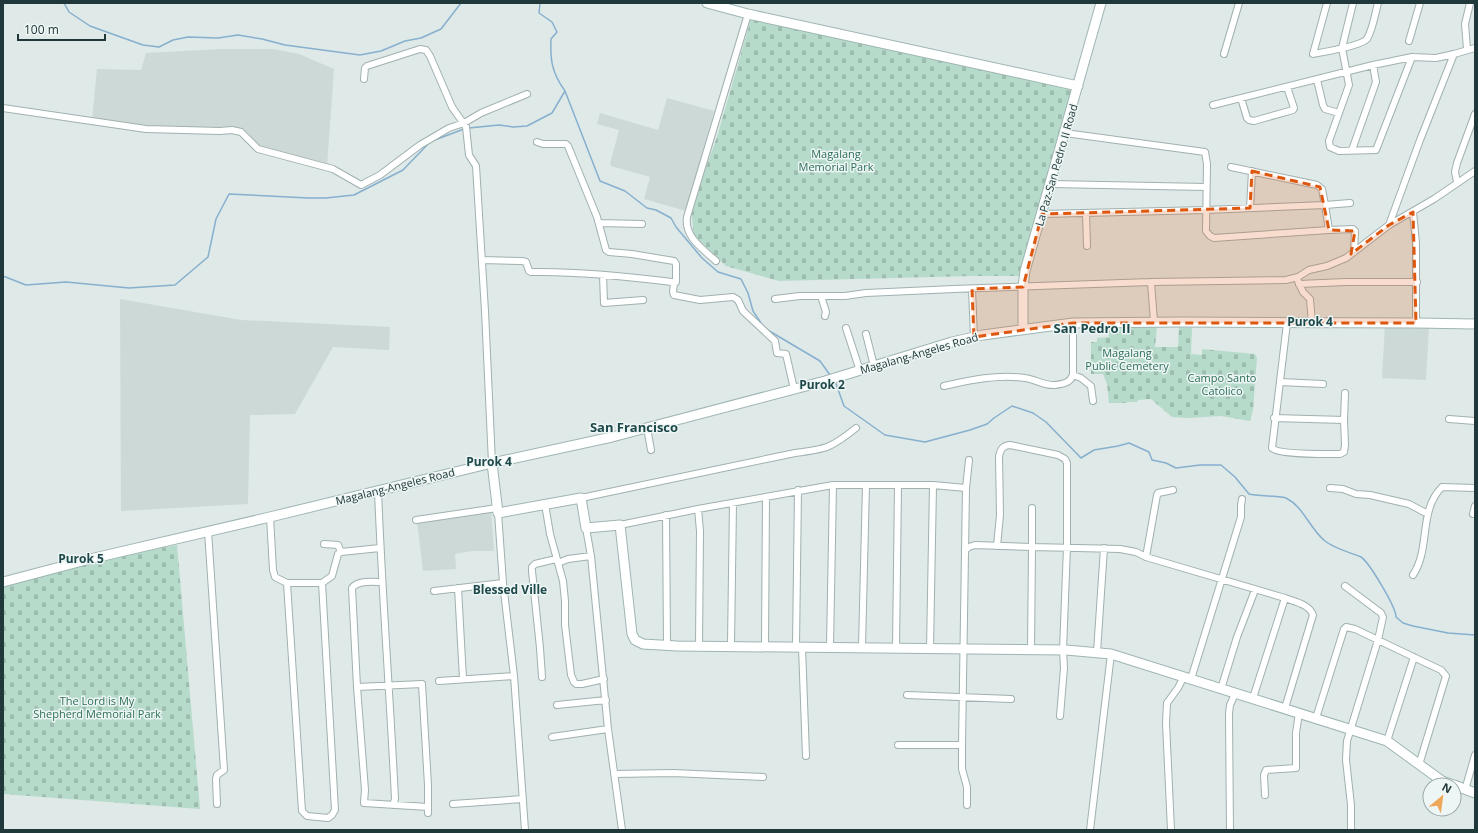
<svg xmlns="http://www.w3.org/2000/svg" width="1478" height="833" font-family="'Open Sans',sans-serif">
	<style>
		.built { fill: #cdd9d7 }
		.cemetery { fill: url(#cemetery-stones) }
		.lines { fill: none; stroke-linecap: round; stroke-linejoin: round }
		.stream { stroke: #87afce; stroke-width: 1.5 }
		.street-casing { stroke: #a1b0b0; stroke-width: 8 }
		.secondary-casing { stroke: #9eb5b3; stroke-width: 11 }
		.street { stroke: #fff; stroke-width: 6 }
		.secondary { stroke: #fff; stroke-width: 9 }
		.marked { fill: #de570e; fill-opacity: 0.2; stroke: #de570e; stroke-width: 3; stroke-dasharray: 8 5; stroke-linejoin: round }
		.labels { text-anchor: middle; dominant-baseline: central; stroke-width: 3; stroke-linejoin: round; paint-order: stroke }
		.park-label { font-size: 11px; fill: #2c6e58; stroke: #eef6f5 }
		.street-label { font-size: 11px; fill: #203839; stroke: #eef6f5 }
		.neighbourhood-label { font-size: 12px; font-weight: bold; fill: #1d484a; stroke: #eef6f5 }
		.quarter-label { font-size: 13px; font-weight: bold; fill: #1d484a; stroke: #eef6f5 }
	</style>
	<defs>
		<pattern id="cemetery-stones" width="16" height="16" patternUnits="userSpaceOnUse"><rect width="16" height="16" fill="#b7dbcb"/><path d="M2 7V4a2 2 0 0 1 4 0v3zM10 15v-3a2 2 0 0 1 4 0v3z" fill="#9dbdaf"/></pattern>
	</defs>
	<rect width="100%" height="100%" fill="#dee9e8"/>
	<path class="built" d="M 221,49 L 273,49 L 299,54 L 334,69 L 327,166 L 257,149 L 248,132 L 149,126 L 92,120 L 97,69 L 141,70 L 146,53 Z
		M 667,98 L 714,111 L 686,211 L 644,199 L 650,177 L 611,166 L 610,164 L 619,130 L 597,124 L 600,113 L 658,130 Z
		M 120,299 L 241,320 L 390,327 L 389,350 L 333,347 L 295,414 L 250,415 L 248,504 L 121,511 Z
		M 1385,325 L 1429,327 L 1426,380 L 1382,378 Z
		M 491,510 L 494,551 L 472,551 L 455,554 L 456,569 L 423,571 L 417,521 Z"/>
	<path class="cemetery" d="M 751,19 L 1073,88 L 1021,276 L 972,276 L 779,281 L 726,266 L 694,235 L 691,209 L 717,137 Z
		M 1157,327 L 1155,347 L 1178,347 L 1179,327 L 1192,328 L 1191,354 L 1202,355 L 1202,349 L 1255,354 L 1257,358 L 1253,410 L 1250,421 L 1221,416 L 1188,418 L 1172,417 L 1151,399 L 1138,400 L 1137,402 L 1127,402 L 1127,403 L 1109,403 L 1107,384 L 1103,374 L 1091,374 L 1091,342 L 1097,342 L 1097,338 L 1109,337 L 1108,328 Z
		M 177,545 L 200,809 L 3,794 L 3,584 L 72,565 Z"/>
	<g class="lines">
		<path class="stream" d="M 64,3 L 69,12 L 90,26 L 143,45 L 159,47 L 173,40 L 188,37 L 218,38 L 238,35 L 262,39 L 285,45 L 360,55 L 381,51 L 405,41 L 421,38 L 441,29 L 461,3
			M 540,3 L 539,13 L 552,22 L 557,32 L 551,39 C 550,60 552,73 565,91 L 600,181 L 625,191 L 647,208 L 656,210 L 671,218 L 676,227 L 702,258 L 718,272 L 741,279 L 748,293 L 753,311 L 763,326
			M 469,128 L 499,125 L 513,127 L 527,126 L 552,113 L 565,91
			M 432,141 L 464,129
			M 3,276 L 26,285 L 66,282 L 129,288 L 175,285 L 208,257 L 216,219 L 229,194 L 308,198 L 326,198 L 354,195 L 403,170 L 429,143
			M 766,329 L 820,361 L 830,375
			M 835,381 L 844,406 L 885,435 L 925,442 L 970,430 L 987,424 L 994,418 L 1012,406 L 1033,413 L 1046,422 L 1081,458 L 1094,450 L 1118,446 L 1129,443 L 1149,452 L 1152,460 L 1166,463 L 1176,468 L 1200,465 L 1221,465 L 1235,477 L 1249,494 C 1256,496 1282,496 1286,498 C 1304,507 1309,528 1325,541 C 1335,549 1349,552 1361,557 C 1369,562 1396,607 1396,617 L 1403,623 L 1413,626 L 1448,633 L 1475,635"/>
		<g class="street-casing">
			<path id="street" d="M 1327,3 L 1313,54 C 1324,52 1361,46 1367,39 C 1373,29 1375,14 1378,3
				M 1353,3 L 1342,48 L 1349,85 L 1329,141 L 1330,147 L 1339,151 L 1376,150 L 1412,57
				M 1409,41 L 1420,3
				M 1467,49 L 1465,24 L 1470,3
				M 1224,54 L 1239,3
				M 364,79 L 365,68 L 367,66 L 420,49 L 426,50 L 430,56 L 452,107 L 466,127 L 469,155 L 476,166 L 485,311 L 492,463
				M 1317,80 L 1323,105 L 1325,109 L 1339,113
				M 1241,98 L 1247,118 L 1249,120 L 1254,121 L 1293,110 L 1294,108 L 1287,87
				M 1213,105 L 1373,65 L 1412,57 L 1436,58 L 1454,54
				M 3,108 L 146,129 L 220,131 L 232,130 L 241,132 L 258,149 L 333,169 L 361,185 L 380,175 L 420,145 L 449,128 L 464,123 L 481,113 L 527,94
				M 1065,133 L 1205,152 L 1207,164 L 1206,231 L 1210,236 L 1214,238 L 1329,230
				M 1352,150 L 1376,82 L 1373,65
				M 1457,182 L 1455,172 L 1457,163 L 1475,114
				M 1051,184 L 1206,187
				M 1350,203 L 1325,205 L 1329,230 L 1353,229 L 1355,231 L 1354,252
				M 1250,208 L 1252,171
				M 1413,212 L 1416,243 L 1416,323
				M 1086,213 L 1087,246
				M 1042,214 L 1206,210 L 1325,205 L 1322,189 L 1317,185 L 1231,167
				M 599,223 L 642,224
				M 1389,225 L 1420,140 L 1454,54 L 1475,48
				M 482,260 L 522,261 L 526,262 L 529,271 L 531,272 C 579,271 625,276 672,282 L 676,282 L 676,264 L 674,261 L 632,254 L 609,252 L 606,250 L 597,217 L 568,146 L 566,144 L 543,144 L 537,142
				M 716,261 C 703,249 684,237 687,217 L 748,14
				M 603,275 L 604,303 L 643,300
				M 1298,281 L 1303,292 L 1310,299 L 1312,323
				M 1151,282 L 1154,322
				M 674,283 L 673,292 L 674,295 L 700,300 L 733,297 L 738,300 L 743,311 L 775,341 L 777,353 L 786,354 L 794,389
				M 1299,284 L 1346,282 L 1417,282
				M 972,289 L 974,337
				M 821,296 L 826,312 L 825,316
				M 775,299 L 800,296 L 845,296 L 866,293 L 954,289 L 1151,282 L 1286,280 L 1298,277 L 1309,270 L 1327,266 L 1346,258 L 1389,225 L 1434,199 L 1475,171
				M 846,328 L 860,371
				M 866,334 L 874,366
				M 1073,375 L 1081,378 L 1091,386 L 1093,401
				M 1280,382 L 1323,384
				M 944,386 C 970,380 998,374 1025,378 C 1035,379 1044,386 1055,385 C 1063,384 1070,383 1073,375 L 1073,323
				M 1274,418 L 1344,420 L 1345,445 L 1344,452 L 1340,454 C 1328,454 1278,455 1272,448 L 1287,323
				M 1449,419 L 1475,421
				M 1344,420 L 1345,393
				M 647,428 L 651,450
				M 966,488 L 969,460
				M 1330,488 L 1343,489 L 1356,494 L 1370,495 L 1409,504 L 1424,512 L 1428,512
				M 378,491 C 382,594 390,696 395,799 L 393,805
				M 581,498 L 795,453 C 827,449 831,448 856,428
				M 545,504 L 550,534 L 563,581 L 565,601 L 565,625 L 571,675 L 574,682 L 576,684 L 582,684 L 604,679
				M 698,509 L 700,531 L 699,645
				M 498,513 L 503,583 L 514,676 L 525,830
				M 1473,514 L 1475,506
				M 666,515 L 667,645
				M 270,517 L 273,570 L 275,577 L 287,583 L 322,583 L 332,576 L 338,554 L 341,552 L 380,548
				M 416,520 L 497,508
				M 620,525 L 698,509 L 833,485 L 933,485 L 966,488 L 962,745 L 962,769 L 967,787 L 967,805
				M 586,528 L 591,556 L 608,729 L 622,830
				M 208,531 L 224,770 L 217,775 L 216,779 L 217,804
				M 324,544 L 338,545 L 341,552
				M 997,546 L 1000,515 L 999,456 C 1001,449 1002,446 1010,445 L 1058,455 L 1065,459 L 1067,463 L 1067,547 L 1063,650 L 1064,668 L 1060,716
				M 965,550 L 969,547 L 975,545 L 1032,547 L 1032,508
				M 1146,557 L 1157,495 L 1158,493 L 1173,490
				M 558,563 L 568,559 L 591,556
				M 1413,575 C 1431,548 1418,511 1442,487 L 1475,488
				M 382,582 C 373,582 358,580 352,588 L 357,687 L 365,790 L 364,803 L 428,807
				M 287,583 L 302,811 L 307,816 L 328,818 L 332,815 L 335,810 L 322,583
				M 1345,586 L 1381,613 L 1383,617 L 1378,640 L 1347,741 L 1346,760 L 1351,805 L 1351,830
				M 458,588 L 463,679
				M 434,591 L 503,583
				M 731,645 L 733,503
				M 765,646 L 766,497
				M 796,647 L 798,490
				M 802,647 L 806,756
				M 830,647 L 833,485
				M 862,647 L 866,485
				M 896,648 L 898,485
				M 930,649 L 933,485
				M 1031,650 L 1032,547 L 1120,549 L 1136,552 L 1146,557 L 1285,598 C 1295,602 1309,604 1313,615 L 1285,708
				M 1097,652 L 1104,548
				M 542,677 L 540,648 L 532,571 L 532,567 L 535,564 L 556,559
				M 1191,679 L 1241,517 L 1241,505 L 1242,499
				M 439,681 L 514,676
				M 357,687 L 422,684 L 428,785 L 428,813
				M 1221,689 L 1237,637 L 1255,590
				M 907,695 L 1011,699
				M 1253,698 L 1285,598
				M 557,705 L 606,700
				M 1316,718 L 1344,629 L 1346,627 L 1355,629 L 1426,663 L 1441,670 L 1446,676 L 1419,765
				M 552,737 L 608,729
				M 1387,741 L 1414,657
				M 898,745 L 962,745
				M 614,774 L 673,773 L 763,777
				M 1465,790 L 1475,755
				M 1265,795 L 1264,775 L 1266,770 L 1296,768 L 1296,733 L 1299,713
				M 453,804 L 523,799
				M 1090,830 L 1111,654
				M 1171,830 L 1166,723 L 1167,703 L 1178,688 L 1184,676
				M 1230,830 L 1229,714 L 1230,705 L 1235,694"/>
		</g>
		<g class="secondary-casing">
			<path id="secondary" d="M 707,3 L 748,14 L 1078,86
				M 1023,329 L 1023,287 L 1025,271 L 1101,3
				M 492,463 L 498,513 L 581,498 L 586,528 L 620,525 L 632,634 L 635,640 L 643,644 L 677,646 L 1066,650 L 1111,654 L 1387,741 L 1442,781 L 1453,785
				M 3,582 L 90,559 L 270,517 L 492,463 L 612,437 L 825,381 L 952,342 L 983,335 L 1073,323 L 1180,322 L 1416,323 L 1475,324
				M 1454,785 L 1475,793"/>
		</g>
		<use href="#street" class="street"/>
		<use href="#secondary" class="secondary"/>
	</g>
	<path class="marked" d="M 1252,171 L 1320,187 L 1329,230 L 1355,231 L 1351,254 L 1389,225 L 1413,212 L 1416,323 L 1073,323 L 974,337 L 972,289 L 1023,287 L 1042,214 L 1250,208 Z"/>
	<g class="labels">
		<g class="park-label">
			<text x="836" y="153">Magalang<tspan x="836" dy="13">Memorial Park</tspan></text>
			<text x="1127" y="352">Magalang<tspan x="1127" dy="13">Public Cemetery</tspan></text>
			<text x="1222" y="377">Campo Santo<tspan x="1222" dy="13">Catolico</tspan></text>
			<text x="97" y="700">The Lord is My<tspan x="97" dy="13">Shepherd Memorial Park</tspan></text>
		</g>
		<g class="street-label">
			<text transform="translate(1056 165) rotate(-74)">La Paz-San Pedro II Road</text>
			<text transform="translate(919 353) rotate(-16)">Magalang-Angeles Road</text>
			<text transform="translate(395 486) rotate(-14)">Magalang-Angeles Road</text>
		</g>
		<g class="neighbourhood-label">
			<text x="1310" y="321">Purok 4</text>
			<text x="822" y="384">Purok 2</text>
			<text x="489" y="461">Purok 4</text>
			<text x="81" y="558">Purok 5</text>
			<text x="510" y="589">Blessed Ville</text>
		</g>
		<g class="quarter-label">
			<text x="1092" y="328">San Pedro II</text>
			<text x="634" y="427">San Francisco</text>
		</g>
	</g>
	<rect width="1478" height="833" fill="none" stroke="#203839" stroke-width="8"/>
	<g transform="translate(1442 797) rotate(29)"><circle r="19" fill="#eef6f5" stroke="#9caaaa"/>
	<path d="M0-3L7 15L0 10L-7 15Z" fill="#eea758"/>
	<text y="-6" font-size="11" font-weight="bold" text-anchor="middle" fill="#203839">N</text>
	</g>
	<path d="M18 34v6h87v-6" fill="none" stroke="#203839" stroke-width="2"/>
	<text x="24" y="34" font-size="12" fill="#203839" stroke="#eef6f5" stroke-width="3" paint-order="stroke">100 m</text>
</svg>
